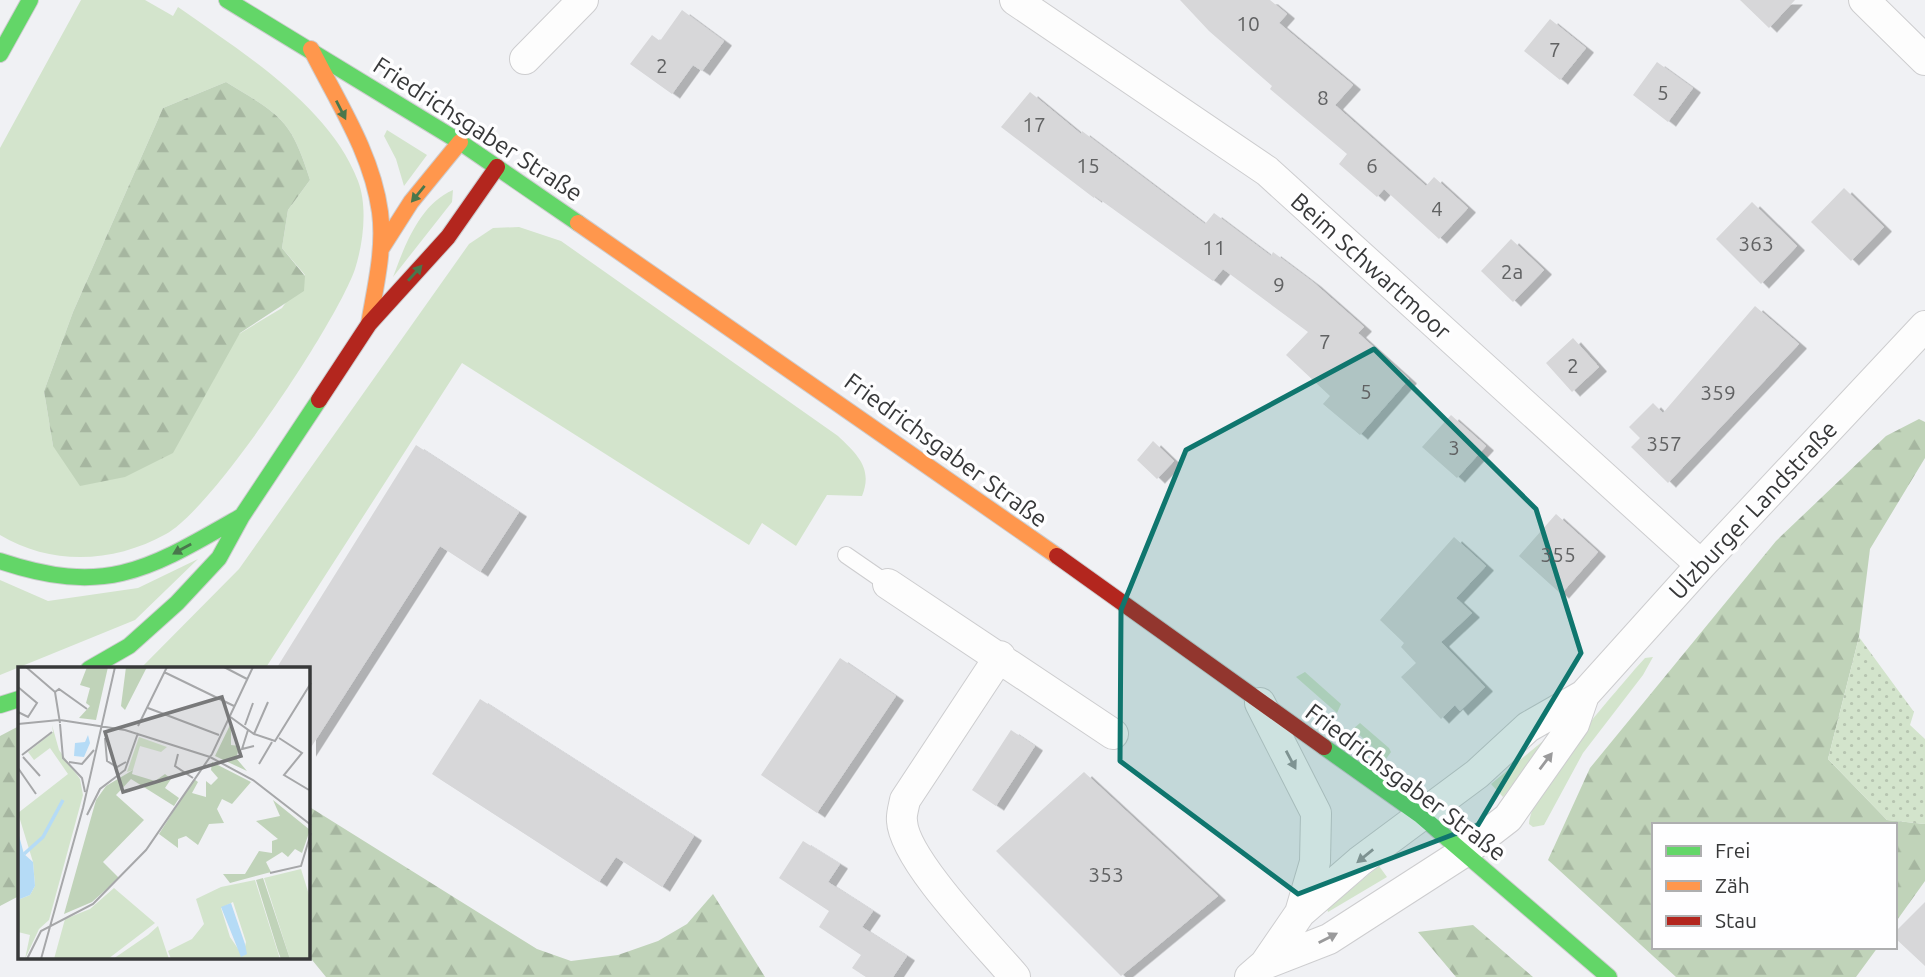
<svg xmlns="http://www.w3.org/2000/svg" width="1925" height="977" font-family="Ubuntu,sans-serif">
	<style>
		.grass { fill: #d3e4cc; fill-rule: evenodd }
		.forest { fill: url(#forest-firs) }
		.park { fill: url(#park-dots) }
		.building { fill: #d7d7d9; filter: url(#shadow) }
		.lines { fill: none; stroke-linecap: round; stroke-linejoin: round }
		.lane-casing { stroke: #cdcdcf; stroke-width: 18 }
		.street-casing { stroke: #cdcdcf; stroke-width: 32 }
		.fast-casing { stroke: #cdcdcf; stroke-width: 18 }
		.slow-casing { stroke: #cdcdcf; stroke-width: 18 }
		.jam-casing { stroke: #cdcdcf; stroke-width: 18 }
		.lane { stroke: #fdfdfd; stroke-width: 16 }
		.street { stroke: #fdfdfd; stroke-width: 30 }
		.fast { stroke: #63d668; stroke-width: 16 }
		.slow { stroke: #ff974d; stroke-width: 16 }
		.jam { stroke: #b3261e; stroke-width: 16 }
		.oneway { fill: #49774c }
		.oneway2 { fill: #9a9a9b }
		.marked { fill: #0f766e; fill-opacity: 0.2; stroke: #0f766e; stroke-width: 5; stroke-linejoin: round }
		.labels { text-anchor: middle; dominant-baseline: central; stroke-width: 7; stroke-linejoin: round; paint-order: stroke }
		.number-label { font-size: 21px; fill: #616263 }
		.street-label { font-size: 24px; fill: #373839; stroke: #fefeff }
		.inset-river { fill: none; stroke: #b5dbf6; stroke-width: 3.5 }
		.inset-road { fill: none; stroke: #a6a7a9; stroke-width: 2 }
		.view { fill: #78797a; fill-opacity: 0.15; stroke: #78797a; stroke-width: 3.5 }
		.inset-edge { fill: none; stroke: #373839; stroke-width: 3.5 }
	</style>
	<defs>
		<pattern id="forest-firs" width="22" height="20" patternUnits="userSpaceOnUse" patternTransform="scale(1.75)"><rect width="22" height="20" fill="#c0d3b9"/><path d="M5 1l3.5 6h-7zM16 11l3.5 6h-7z" fill="#a6b6a0"/></pattern>
		<pattern id="park-dots" width="8" height="8" patternUnits="userSpaceOnUse" patternTransform="scale(1.75)"><rect width="8" height="8" fill="#d3e4cc"/><path d="M2 2h.1M6 6h.1" fill="none" stroke="#b6c4b0" stroke-width="1.8" stroke-linecap="round"/></pattern>
		<filter id="shadow"><feDropShadow dx="8" dy="4.5" stdDeviation="0" flood-color="#0004"/></filter>
	</defs>
	<rect width="100%" height="100%" fill="#f0f1f4"/>
	<path class="grass" d="M 81,0 L 145,0 L 173,16 L 178,7 C 240,51 330,106 358,181 C 368,207 363,244 355,269 C 337,322 213,509 166,534 C 114,563 52,566 0,535 L 0,148 ZM 226,82 C 280,115 291,118 310,180 L 288,210 L 282,248 L 305,275 L 282,308 L 53,446 L 44,391 L 73,312 L 163,108 Z
		M 387,130 L 427,155 L 404,186 L 396,159 L 384,136 Z
		M 453,190 L 452,202 L 393,277 C 405,245 420,204 453,190 Z
		M 519,227 L 561,241 L 838,436 C 858,455 873,469 862,496 L 827,495 L 796,546 L 762,523 L 749,545 L 462,363 L 265,669 L 140,669 L 239,569 L 469,244 L 493,228 Z
		M 198,559 L 135,620 L 0,675 L 0,580 L 48,601 L 138,588 Z
		M 1653,657 L 1643,675 L 1583,753 L 1544,825 L 1533,827 L 1529,824 C 1532,786 1608,701 1635,669 L 1645,658 Z
		M 1305,672 L 1341,704 L 1337,713 L 1296,677 Z
		M 1360,723 L 1389,748 L 1391,752 L 1386,759 L 1353,729 Z
		M 1543,741 L 1542,746 L 1503,797 L 1491,784 Z
		M 1379,866 L 1387,877 L 1328,912 L 1327,909 Z"/>
	<path class="forest" d="M 226,82 C 280,115 291,118 310,180 L 288,210 L 282,248 L 305,276 L 304,291 L 240,333 L 173,453 L 125,477 L 80,486 L 53,446 L 44,391 L 73,312 L 163,108 Z
		M 1919,419 L 1925,422 L 1925,458 L 1870,549 L 1859,637 L 1828,759 L 1887,820 L 1925,824 L 1925,881 L 1895,923 L 1895,825 L 1654,825 L 1654,947 L 1878,947 L 1856,977 L 1676,977 L 1548,860 L 1590,768 L 1776,541 L 1886,436 Z
		M 19,726 L 19,896 L 0,906 L 0,736 Z
		M 308,806 L 537,949 L 571,961 L 618,955 L 658,941 L 687,924 L 713,894 L 765,977 L 326,977 L 308,955 Z
		M 1473,925 L 1533,977 L 1456,977 L 1418,932 Z"/>
	<path class="park" d="M 1859,637 L 1914,712 L 1910,725 L 1925,739 L 1925,824 L 1887,820 L 1828,759 Z"/>
	<path class="building" d="M 1180,0 L 1270,0 L 1287,14 L 1279,23 L 1353,85 L 1335,105 L 1426,186 L 1434,177 L 1468,208 L 1439,239 L 1384,189 L 1377,197 L 1339,164 L 1347,154 L 1270,89 L 1272,86 L 1209,31 Z
		M 1740,0 L 1795,0 L 1769,28 Z
		M 682,10 L 724,41 L 702,71 L 693,65 L 672,94 L 630,64 L 652,35 L 660,41 Z
		M 1550,19 L 1586,48 L 1560,80 L 1524,51 Z
		M 1657,62 L 1693,88 L 1668,122 L 1633,95 Z
		M 1030,92 L 1081,134 L 1082,131 L 1205,224 L 1214,213 L 1271,256 L 1273,252 L 1313,282 L 1364,327 L 1358,333 L 1409,379 L 1360,435 L 1323,404 L 1330,396 L 1286,355 L 1308,332 L 1223,269 L 1213,281 L 1095,196 L 1094,198 L 1001,127 Z
		M 1844,188 L 1884,227 L 1851,261 L 1811,222 Z
		M 1752,202 L 1797,246 L 1761,284 L 1716,239 Z
		M 1511,239 L 1544,270 L 1513,302 L 1481,271 Z
		M 1755,306 L 1799,344 L 1668,483 L 1631,447 L 1640,438 L 1629,427 L 1653,403 L 1663,413 Z
		M 1573,338 L 1599,367 L 1572,392 L 1546,363 Z
		M 1451,415 L 1486,446 L 1457,478 L 1422,447 Z
		M 1153,441 L 1174,461 L 1157,479 L 1137,460 Z
		M 416,445 L 519,512 L 480,572 L 440,546 L 308,752 L 308,669 L 276,669 Z
		M 1556,514 L 1598,552 L 1561,594 L 1519,556 Z
		M 1454,537 L 1486,566 L 1456,598 L 1472,613 L 1441,642 L 1485,687 L 1460,711 L 1455,705 L 1441,719 L 1401,677 L 1416,663 L 1401,647 L 1404,643 L 1380,620 Z
		M 840,658 L 896,696 L 817,813 L 761,775 Z
		M 480,699 L 694,836 L 662,887 L 616,857 L 599,882 L 432,774 Z
		M 1011,730 L 1035,746 L 996,806 L 972,790 Z
		M 1084,772 L 1218,896 L 1121,976 L 996,851 Z
		M 803,841 L 840,864 L 828,882 L 873,911 L 862,927 L 907,956 L 893,977 L 866,977 L 852,968 L 861,955 L 819,927 L 829,911 L 779,878 Z
		M 1925,902 L 1925,966 L 1895,938 L 1895,932 Z"/>
	<g class="lines">
		<g class="lane-casing">
			<path id="lane" d="M 846,555 L 888,584"/>
		</g>
		<g class="street-casing">
			<path id="street" d="M 1015,0 L 1267,171 L 1701,565
				M 1864,0 L 1925,60
				M 525,59 L 583,0
				M 888,584 L 1113,734
				M 1000,656 L 905,800 C 904,806 901,815 902,821 C 904,860 988,945 1015,977
				M 1260,703 L 1316,813 L 1315,862 L 1300,913
				M 1265,964 L 1329,939 L 1464,852 L 1508,818 L 1574,724 L 1584,695
				M 1250,977 L 1265,964 L 1300,913 L 1360,861 L 1477,774 L 1528,727 L 1584,695 L 1701,565 L 1925,326"/>
		</g>
		<g class="fast-casing">
			<path id="fast" d="M 227,0 L 460,142 L 578,223
				M 0,54 L 30,0
				M 0,561 C 108,597 149,569 242,516
				M 89,669 L 129,646 L 177,603 L 219,558 L 242,516 L 319,400
				M 0,705 L 19,699
				M 1324,747 L 1420,815 L 1609,977"/>
		</g>
		<g class="slow-casing">
			<path id="slow" d="M 311,49 C 337,101 372,153 380,212 C 385,249 375,288 369,324
				M 578,223 L 1057,556
				M 381,249 L 411,202 L 460,142"/>
		</g>
		<g class="jam-casing">
			<path id="jam" d="M 319,400 L 369,324 L 448,237 L 497,167
				M 1057,556 L 1324,747"/>
		</g>
		<use href="#lane" class="lane"/>
		<use href="#street" class="street"/>
		<use href="#fast" class="fast"/>
		<use href="#slow" class="slow"/>
		<use href="#jam" class="jam"/>
	</g>
	<defs><path id="oneway-solid" d="M-6-.8H1V-3.2L6.5 0L1 3.2V.8H-6Z" transform="scale(1.75)"/></defs>
	<g class="oneway">
		<use href="#oneway-solid" transform="translate(341 110) rotate(63)"/>
		<use href="#oneway-solid" transform="translate(418 194) rotate(129)"/>
		<use href="#oneway-solid" transform="translate(415 273) rotate(-48)"/>
		<use href="#oneway-solid" transform="translate(182 549) rotate(151)"/>
	</g>
	<g class="oneway2">
		<use href="#oneway-solid" transform="translate(1291 760) rotate(62)"/>
		<use href="#oneway-solid" transform="translate(1546 761) rotate(-53)"/>
		<use href="#oneway-solid" transform="translate(1365 856) rotate(141)"/>
		<use href="#oneway-solid" transform="translate(1328 938) rotate(-27)"/>
	</g>
	<path class="marked" d="M 1374,349 L 1536,509 L 1581,653 L 1478,825 L 1298,894 L 1120,761 L 1121,610 L 1186,450 Z"/>
	<g class="labels">
		<g class="number-label">
			<text x="1248" y="23">10</text>
			<text x="1555" y="49">7</text>
			<text x="662" y="65">2</text>
			<text x="1663" y="92">5</text>
			<text x="1323" y="97">8</text>
			<text x="1034" y="124">17</text>
			<text x="1088" y="165">15</text>
			<text x="1372" y="165">6</text>
			<text x="1437" y="208">4</text>
			<text x="1756" y="243">363</text>
			<text x="1214" y="247">11</text>
			<text x="1512" y="271">2a</text>
			<text x="1279" y="284">9</text>
			<text x="1325" y="341">7</text>
			<text x="1573" y="365">2</text>
			<text x="1366" y="391">5</text>
			<text x="1718" y="392">359</text>
			<text x="1664" y="443">357</text>
			<text x="1454" y="447">3</text>
			<text x="1558" y="554">355</text>
			<text x="1106" y="874">353</text>
		</g>
		<g class="street-label">
			<text transform="translate(478 129) rotate(33)">Friedrichsgaber Straße</text>
			<text transform="translate(1371 266) rotate(42)">Beim Schwartmoor</text>
			<text transform="translate(946 450) rotate(36)">Friedrichsgaber Straße</text>
			<text transform="translate(1753 510) rotate(-47)">Ulzburger Landstraße</text>
			<text transform="translate(1406 782) rotate(37)">Friedrichsgaber Straße</text>
		</g>
	</g>
	<g transform="translate(18 667)">
		<rect width="292" height="292" fill="#f0f1f4"/>
		<path d="M 34,58 L 41,83 L 62,112 L 65,128 L 31,253 L 21,262 L 7,292 L 12,268 L 0,265 L 2,232 L 12,228 L 17,219 L 15,195 L 0,146 L 50,107 L 32,81 L 16,93 L 10,85 L 35,65 ZM 121,70 L 149,80 L 143,85 L 122,79 L 115,103 L 109,105 ZM 283,202 L 292,231 L 292,292 L 272,292 L 246,211 ZM 237,213 L 262,292 L 153,292 L 150,284 L 174,272 L 186,257 L 178,232 L 203,220 ZM 215,235 L 228,275 L 225,289 L 212,270 L 203,241 ZM 96,221 L 137,256 L 90,292 L 36,292 L 47,252 L 72,242 ZM 140,259 L 151,292 L 95,292 L 130,268 Z" fill="#d3e4cc" fill-rule="evenodd"/>
		<path d="M 69,0 L 90,0 L 78,53 L 61,51 L 72,39 L 68,36 L 72,21 L 62,18 ZM 108,0 L 129,0 L 107,43 L 103,39 ZM 213,56 L 213,78 L 222,79 L 218,91 L 229,104 L 197,89 ZM 194,95 L 233,115 L 214,137 L 204,132 L 199,142 L 206,156 L 191,157 L 180,178 L 168,169 L 160,172 L 160,181 L 141,167 L 176,112 L 180,115 L 174,126 L 188,130 L 188,114 L 193,118 L 200,111 L 193,103 ZM 115,103 L 114,107 L 137,114 L 147,107 L 153,112 L 147,121 L 161,131 L 156,139 L 113,112 L 98,128 L 126,153 L 85,195 L 101,211 L 74,235 L 46,247 L 78,133 L 88,119 ZM 255,133 L 292,163 L 284,186 L 277,182 L 270,190 L 264,185 L 248,195 L 253,205 L 212,216 L 205,207 L 227,207 L 241,184 L 254,186 L 254,174 L 260,172 L 238,154 L 262,149 ZM 245,211 L 272,292 L 263,292 L 260,284 L 238,213 Z" fill="#c0d3b9"/>
		<path d="M 70,68 L 72,76 L 66,90 L 56,89 L 57,76 L 67,75 ZM 0,165 L 6,187 L 15,195 L 17,219 L 12,228 L 2,232 ZM 213,236 L 227,277 L 229,287 L 223,290 L 203,240 Z" fill="#b5dbf6"/>
		<path class="inset-river" d="M 6,187 L 25,170 L 45,133"/>
		<path class="inset-road" d="M 8,0 L 37,25 L 42,56M 206,0 L 229,12M 146,5 L 216,39M 0,20 L 19,36 L 10,50 L 0,45M 37,25 L 41,22 L 69,42M 130,41 L 201,68M 211,49 L 236,67 L 257,74 L 293,16M 42,53 L 107,63 L 192,90 L 235,113 L 293,158M 0,57 L 41,53M 42,57 L 45,91 L 64,111 L 67,125M 227,58 L 235,36M 120,59 L 149,0M 230,63 L 224,82 L 236,79M 236,67 L 250,35M 87,71 L 89,94 L 99,100 L 108,95M 261,71 L 284,86 L 266,108 L 291,123M 160,87 L 157,99 L 175,111M 4,88 L 34,65M 5,90 L 22,109M 51,95 L 64,97 L 76,83M 241,97 L 254,75M 0,101 L 18,127M 69,148 L 82,122 L 107,103 L 120,66M 252,206 L 283,199 L 293,166M 9,292 L 23,264 L 75,237 L 128,183 L 194,87 L 235,0M 23,292 L 65,141 L 97,0"/>
		<path class="view" d="M 204,30 L 223,89 L 105,125 L 87,65 Z"/>
		<rect width="292" height="292" class="inset-edge"/>
	</g>
	<rect x="1652" y="823" width="245" height="126" fill="#fefeff" stroke="#aeafb0" stroke-width="2"/>
	<rect x="1666" y="846" width="35" height="10" fill="#63d668" stroke="#aeafb0" stroke-width="2"/>
	<text x="1715" y="858" font-size="21" fill="#373839">Frei</text>
	<rect x="1666" y="881" width="35" height="10" fill="#ff974d" stroke="#aeafb0" stroke-width="2"/>
	<text x="1715" y="893" font-size="21" fill="#373839">Zäh</text>
	<rect x="1666" y="916" width="35" height="10" fill="#b3261e" stroke="#aeafb0" stroke-width="2"/>
	<text x="1715" y="928" font-size="21" fill="#373839">Stau</text>
</svg>
